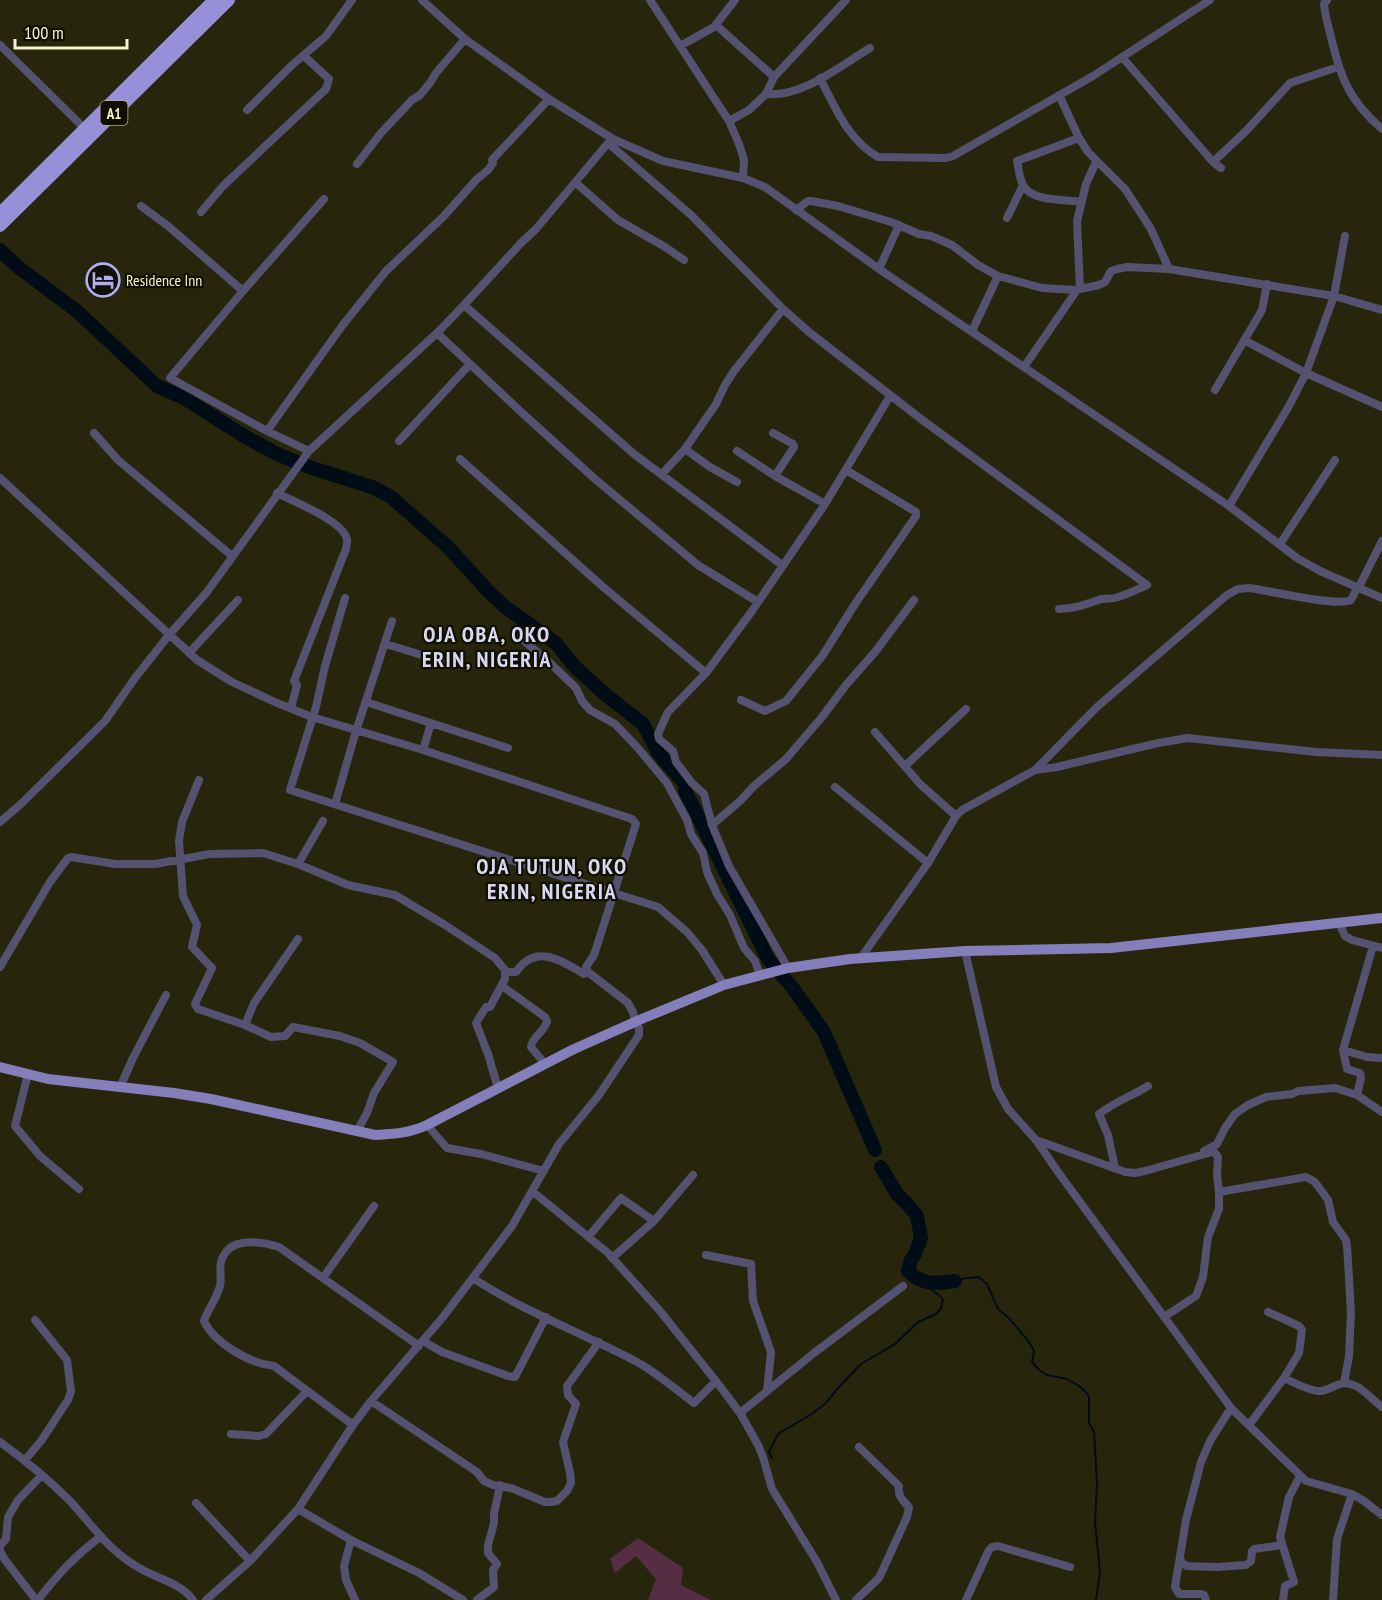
<svg xmlns="http://www.w3.org/2000/svg" width="1382" height="1600" font-family="'PT Sans Narrow',sans-serif">
	<style>
		.green { fill: #562e43 }
		.lines { fill: none; stroke-linecap: round; stroke-linejoin: round }
		.stream { stroke: #000d17; stroke-width: 2 }
		.river { stroke: #000d17; stroke-width: 14 }
		.minor { stroke: #545270; stroke-width: 8 }
		.major { stroke: #847ebb; stroke-width: 10 }
		.highway { stroke: #9790d8; stroke-width: 12 }
		.labels { text-anchor: middle; dominant-baseline: central; stroke-width: 4.5; stroke-linejoin: round; paint-order: stroke }
		.shield { fill: #100f00; stroke: #b0af8e; stroke-width: 1.5 }
		.shield-label { font-size: 15px; font-weight: bold; fill: #f4f4cb }
		.poi-label { font-size: 16px; fill: #f4f4cb; stroke: #100f00; text-anchor: start }
		.district-label { font-size: 22px; font-weight: bold; letter-spacing: 1.5px; fill: #d8d7f4; stroke: #100f00 }
	</style>
	<rect width="100%" height="100%" fill="#27260c"/>
	<path class="green" d="M 638,1538 L 683,1568 L 681,1585 L 711,1600 L 648,1600 L 656,1579 L 636,1556 L 615,1573 L 610,1559 Z"/>
	<g class="lines">
		<path class="stream" d="M 955,1281 L 967,1278 L 979,1277 L 987,1284 L 998,1309 L 1009,1318 L 1029,1342 L 1034,1351 L 1032,1362 L 1039,1370 L 1047,1375 L 1067,1379 L 1076,1384 L 1085,1391 L 1089,1397 L 1089,1423 L 1094,1432 L 1097,1483 L 1095,1522 L 1100,1572 L 1096,1600
			M 772,1458 L 769,1452 L 778,1434 L 810,1415 L 825,1404 L 838,1388 L 861,1364 L 895,1344 L 918,1322 L 936,1314 L 941,1308 L 943,1300 L 940,1296 L 919,1280"/>
		<path class="river" d="M 0,250 L 18,267 L 78,312 L 157,386 L 184,398 L 244,436 L 279,455 L 312,468 L 372,487 L 391,497 L 448,547 L 489,592 L 505,607 L 556,643 L 574,666 L 606,695 L 643,724 L 659,754 L 686,785 L 685,791 L 693,806 L 768,959 L 792,987 L 824,1032 L 875,1150
			M 881,1167 L 897,1194 L 909,1206 L 917,1216 L 921,1238 L 915,1254 L 911,1260 L 908,1271 C 921,1285 937,1284 955,1281"/>
		<path class="minor" d="M 422,0 L 465,39 L 549,99 L 613,139 L 663,161 L 743,178 L 765,187 L 879,269 L 1229,506 L 1297,558 L 1320,571 L 1382,598
			M 650,0 L 729,121 L 739,144 L 744,160 L 743,178
			M 1327,0 L 1324,4 C 1325,17 1329,28 1332,41 C 1341,80 1351,102 1382,129
			M 716,25 L 774,77
			M 0,45 L 84,128
			M 680,46 L 714,27 L 735,0
			M 1122,57 L 1213,162
			M 820,78 C 835,107 848,140 878,157 L 946,158 L 953,156 L 1093,76 L 1210,0
			M 766,94 C 801,98 840,66 870,48
			M 1059,95 L 1079,138 L 1088,152 L 1125,189 L 1151,229 L 1169,269
			M 247,110 L 292,65 L 326,36 L 352,0
			M 729,121 L 749,110 L 766,94 L 774,77 L 846,0
			M 1079,138 L 1017,161 C 1019,169 1019,178 1023,185 C 1031,202 1066,199 1082,202
			M 608,143 L 691,215 L 783,309 L 809,332 L 921,419 L 1147,585 C 1136,590 1126,595 1115,598 C 1111,599 1106,598 1101,599 C 1087,604 1075,609 1059,609
			M 357,164 L 381,133 L 412,100 L 420,95 L 430,83 L 436,73 L 465,39
			M 1221,168 L 1213,162 L 1246,131 L 1290,83 L 1338,67
			M 576,183 L 618,220 L 665,247 L 684,260
			M 141,206 L 168,226 L 243,291
			M 796,210 L 808,201 L 811,201 L 838,206 L 891,222 L 919,234 L 931,236 L 952,245 L 978,265 L 998,276 L 1042,288 L 1077,290
			M 201,212 L 223,186 L 326,89 L 329,79 L 304,56
			M 1007,218 L 1023,185
			M 879,269 L 899,225
			M 1080,289 L 1099,285 L 1105,282 L 1111,271 L 1117,269 L 1127,267 L 1169,269 L 1334,296 L 1382,310
			M 464,305 L 634,454 L 782,565
			M 972,331 L 998,276
			M 437,333 L 520,411 L 595,479 L 698,565 L 758,602
			M 1244,340 L 1306,373 L 1382,407
			M 1024,367 L 1077,290 L 1080,289 L 1077,221 L 1086,184 L 1096,162
			M 1215,390 L 1262,310 L 1267,284
			M 267,431 L 342,326 L 386,271 L 443,217 L 477,179 L 488,170 L 493,163 L 492,160 L 549,99
			M 94,433 L 118,460 L 232,556
			M 773,433 L 793,444 L 794,447 L 775,476
			M 399,441 L 470,364
			M 685,449 L 710,467 L 737,482
			M 309,451 L 267,431 L 170,378 L 243,291 L 324,199
			M 737,451 L 775,476 L 825,504
			M 460,459 L 602,586 L 706,673
			M 662,474 L 685,449 L 716,404 L 725,385 L 734,371 L 783,309
			M 0,478 L 197,660 L 232,682 L 277,703 L 312,717 L 423,750 L 632,819 L 636,824 L 594,955 L 586,967 L 588,972 L 628,1003 L 633,1012 L 635,1022 L 639,1028 L 639,1035 L 599,1095 L 559,1144 L 512,1226 L 443,1317 L 371,1401 L 353,1425 L 298,1509 L 250,1561 L 206,1600
			M 277,493 C 293,501 343,521 347,539 C 348,542 346,546 346,549 L 294,681 L 297,685 L 291,708
			M 1229,506 L 1289,406 L 1306,373 L 1334,296 L 1345,236
			M 1280,544 L 1335,460
			M 1358,589 L 1382,541
			M 345,598 L 325,666 L 316,707 L 290,790 L 658,907 L 687,932 L 702,950 L 724,985
			M 523,640 L 549,662 L 576,688 L 582,701 L 590,710 L 615,724 L 637,747 L 667,783 L 687,820 L 691,834 L 703,853 L 707,872 L 717,894 L 730,915 L 744,948 L 755,961 L 760,975
			M 386,644 L 447,663
			M 189,653 L 238,600
			M 741,700 L 765,711 L 786,701 L 823,655 L 855,604 L 916,516 L 916,512 L 846,470
			M 366,702 L 508,748
			M 875,732 L 920,784 L 956,816
			M 423,750 L 431,723
			M 905,766 L 966,709
			M 1035,770 L 1097,707 L 1227,595 L 1238,589 L 1250,588 C 1270,591 1337,607 1351,600 L 1357,588
			M 199,780 L 182,822 L 179,841 L 183,896 L 197,925 L 192,947 L 212,968 L 195,1004 L 198,1009 L 245,1025 L 271,1037 L 285,1036 L 293,1027 L 340,1036 L 360,1043 L 393,1062 L 374,1093 L 367,1113 L 357,1131
			M 835,787 L 928,863
			M 335,804 L 356,731 L 392,621
			M 0,822 L 21,804 L 105,721 L 135,678 L 169,635 L 207,592 L 309,451 L 437,333 L 464,305 L 521,243 L 536,229 L 608,143 L 613,139
			M 712,825 L 740,801 L 754,786 L 786,759 L 822,717 L 846,685 L 875,652 L 914,600
			M 298,864 L 323,821
			M 1339,923 L 1345,936 L 1352,940 L 1382,948
			M 965,951 L 996,1087 L 1008,1109 L 1036,1140 L 1058,1172 L 1231,1408 L 1306,1481 L 1352,1494 L 1364,1501 L 1382,1515
			M 860,959 L 928,863 L 956,816 L 962,810 L 1035,770 L 1057,767 L 1158,743 L 1188,738 L 1316,752 L 1382,755
			M 0,967 L 50,882 L 68,858 L 71,857 L 115,864 L 155,864 L 210,854 L 263,853 L 298,864 L 348,885 L 395,895 L 445,925 L 495,958 L 505,970 L 505,979 L 490,1007 L 486,1007 L 476,1023 L 488,1054 L 498,1088
			M 788,968 L 729,866 L 712,825 L 704,794 L 692,783 L 676,762 L 673,751 L 659,739 L 658,734 L 668,712 L 706,673 L 752,611 L 825,504 L 890,396
			M 505,972 L 516,972 C 535,943 561,960 584,974 L 588,972
			M 502,986 L 545,1017 L 547,1021 C 545,1032 532,1036 531,1047 L 545,1064
			M 245,1025 L 254,1003 L 298,939
			M 1343,1050 L 1367,1057 L 1382,1058
			M 28,1074 L 15,1126 L 40,1156 L 79,1189
			M 120,1087 L 133,1058 L 166,995
			M 1357,1095 L 1361,1078 L 1360,1073 L 1347,1069 L 1343,1050 L 1373,946
			M 427,1125 L 447,1148 L 481,1154 L 544,1171
			M 1036,1140 L 1125,1172 L 1135,1173 L 1145,1171 L 1212,1152 L 1215,1153 L 1218,1157 L 1217,1175 L 1219,1192 L 1219,1209 L 1208,1237 L 1203,1277 L 1196,1296 L 1164,1317
			M 1204,1151 L 1217,1144 L 1225,1128 L 1235,1114 L 1248,1105 L 1266,1097 L 1292,1094 L 1298,1091 L 1335,1088 L 1357,1095 L 1382,1112
			M 1115,1168 L 1108,1135 L 1099,1114 C 1114,1102 1132,1096 1148,1086
			M 532,1191 L 608,1253 L 660,1311 L 719,1385 L 740,1413 L 758,1445 L 763,1457 L 772,1489 L 817,1562 L 836,1600
			M 1219,1192 L 1306,1177 L 1315,1182 L 1328,1200 L 1333,1222 L 1346,1240 L 1347,1246 L 1351,1312 L 1349,1356 L 1344,1383
			M 588,1237 L 621,1198 L 654,1221
			M 706,1255 L 751,1264 L 753,1301 L 771,1352 L 767,1391
			M 612,1258 L 654,1221 L 693,1175
			M 323,1278 L 374,1206
			M 473,1278 C 524,1312 583,1333 637,1362 C 657,1373 675,1389 694,1403 L 716,1381
			M 1268,1312 L 1299,1326 L 1302,1330 L 1299,1353 L 1284,1378
			M 423,1341 L 442,1352 L 508,1376 L 515,1377 L 546,1317
			M 371,1401 L 477,1472 L 484,1481 L 493,1485 L 511,1488 L 545,1502 L 551,1502 L 557,1501 L 567,1491 L 571,1483 L 570,1473 L 563,1442 L 576,1404 L 568,1395 L 567,1386 L 599,1342
			M 740,1413 L 814,1353 L 903,1286
			M 353,1425 L 274,1366 C 251,1364 214,1343 204,1321 C 208,1309 217,1298 220,1286 C 222,1278 219,1270 221,1262 C 228,1236 260,1241 279,1247 L 419,1346
			M 1249,1425 L 1284,1378 C 1293,1382 1311,1392 1320,1391 C 1333,1390 1339,1378 1356,1386 C 1364,1390 1374,1401 1382,1407
			M 231,1434 L 259,1436 L 266,1434 L 307,1391
			M 0,1442 C 25,1460 48,1479 70,1501 C 94,1527 110,1553 143,1570 C 159,1579 182,1584 193,1600
			M 25,1460 L 41,1441 L 68,1400 L 71,1391 L 67,1360 L 35,1320
			M 196,1503 L 250,1561
			M 298,1509 L 351,1540 L 419,1573 L 463,1600
			M 351,1540 L 344,1566 L 346,1580 L 355,1600
			M 1180,1559 L 1182,1563 L 1187,1566 L 1217,1567 L 1246,1565 L 1251,1561 L 1252,1551 L 1254,1549 L 1282,1545
			M 36,1600 L 5,1560 L 0,1551 L 0,1546 L 6,1539 L 8,1517 L 18,1500 L 42,1475
			M 38,1600 C 58,1574 74,1557 100,1537
			M 477,1600 L 494,1587 L 493,1570 L 497,1564 L 488,1553 L 488,1545 L 494,1523 L 494,1514 L 500,1485
			M 856,1600 L 879,1578 L 907,1517 L 909,1507 C 903,1501 897,1495 899,1486 L 859,1447
			M 966,1600 L 989,1550 L 992,1547 L 998,1546 L 1070,1567
			M 1206,1600 L 1204,1595 L 1201,1594 L 1179,1594 L 1175,1587 L 1186,1520 L 1201,1462 L 1210,1441 L 1231,1408
			M 1283,1600 L 1285,1586 L 1294,1582 L 1280,1537 L 1289,1497 L 1300,1476
			M 1333,1600 L 1337,1539 L 1352,1494"/>
		<path class="major" d="M 0,1067 L 48,1079 L 174,1093 L 211,1099 L 375,1135 C 394,1134 410,1133 427,1125 L 574,1049 L 644,1018 L 724,985 L 788,968 L 850,959 L 965,951 L 1111,948 L 1382,918"/>
		<path class="highway" d="M 0,213 L 214,0
			M 0,226 L 229,0"/>
	</g>
	<defs>
		<g id="hotel-ring" transform="scale(1.725)"><circle r="9.5" fill="#100f00" stroke="#b3adf9" stroke-width="1.5"/><path d="M-6-4.5h1.5V1H6V5H4.5V3h-9V5H-6ZM-4 0a1.8 1.8 0 1 1 3.6 0ZM.5 0V-2.5h3Q6-2.5 6 0Z" fill="#b3adf9"/></g>
	</defs>
	<g fill-rule="evenodd">
		<use href="#hotel-ring" x="103" y="280"/>
	</g>
	<g class="labels">
		<rect class="shield" x="100.5" y="101" width="27" height="24" rx="4.5"/>
		<g class="shield-label">
			<text x="114" y="113">A1</text>
		</g>
		<g class="poi-label">
			<text x="126" y="280">Residence Inn</text>
		</g>
		<g class="district-label">
			<text x="487" y="634">OJA OBA, OKO<tspan x="487" dy="25">ERIN, NIGERIA</tspan></text>
			<text x="552" y="866">OJA TUTUN, OKO<tspan x="552" dy="25">ERIN, NIGERIA</tspan></text>
		</g>
	</g>
	<path d="M15 39v9h112v-9" fill="none" stroke="#f4f4cb" stroke-width="3"/>
	<text x="24" y="39" font-size="18" fill="#f4f4cb" stroke="#100f00" stroke-width="4.5" paint-order="stroke">100 m</text>
</svg>
